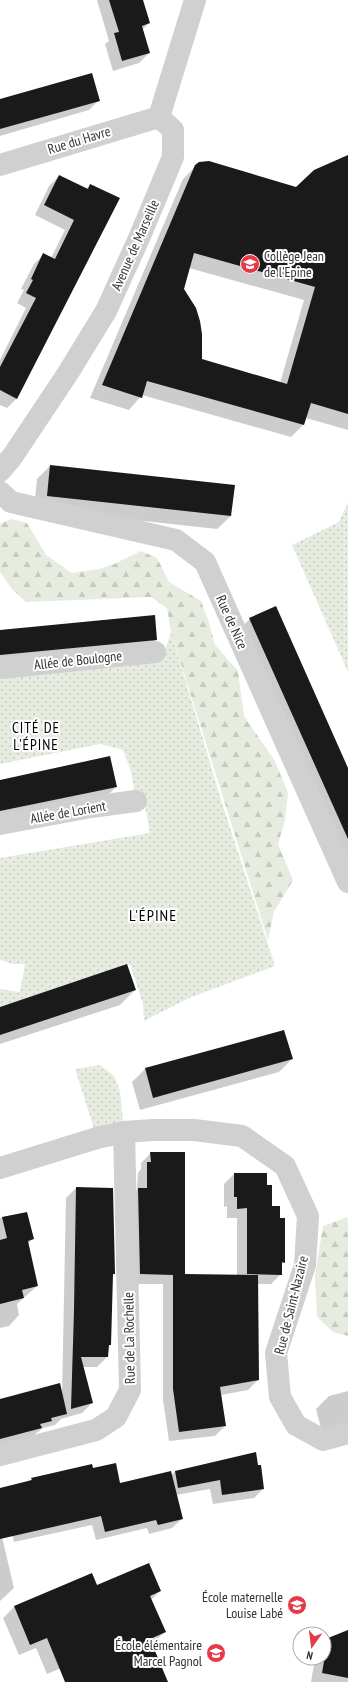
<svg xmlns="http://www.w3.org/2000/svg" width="348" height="1682" font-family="'PT Sans Narrow',sans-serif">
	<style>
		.green { fill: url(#green-dots) }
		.forest { fill: url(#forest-firs) }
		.shadow { fill: #0003; fill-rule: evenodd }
		.building { fill: #1a1a1a; fill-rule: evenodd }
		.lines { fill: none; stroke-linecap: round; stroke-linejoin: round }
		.minor { stroke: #d0d0d0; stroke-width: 22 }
		.labels { text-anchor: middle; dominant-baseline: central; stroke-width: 4; stroke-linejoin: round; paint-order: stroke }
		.street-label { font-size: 14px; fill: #333; stroke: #fff }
		.poi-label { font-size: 14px; fill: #333; stroke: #fff; text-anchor: end }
		.neighbourhood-label { font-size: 15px; letter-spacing: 1px; fill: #000; stroke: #fff }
		.quarter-label { font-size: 16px; letter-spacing: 1px; fill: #000; stroke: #fff }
	</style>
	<defs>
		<pattern id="green-dots" width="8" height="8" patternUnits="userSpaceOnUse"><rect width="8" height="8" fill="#e6ecdf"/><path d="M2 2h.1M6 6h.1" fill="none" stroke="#c6cbc0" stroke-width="1.8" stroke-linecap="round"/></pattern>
		<pattern id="forest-firs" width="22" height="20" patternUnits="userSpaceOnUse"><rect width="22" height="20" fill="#e6ecdf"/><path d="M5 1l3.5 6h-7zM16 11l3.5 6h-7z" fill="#c6cbc0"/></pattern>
	</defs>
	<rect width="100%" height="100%" fill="#fff"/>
	<path class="green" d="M 348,502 L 348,672 L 292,545 L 339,522 Z
		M 171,632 L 222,803 L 275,966 L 189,998 L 144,1021 L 143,1004 L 130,964 L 0,1007 L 0,989 L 20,992 L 25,964 L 13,964 L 0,960 L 0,858 L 150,833 L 144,801 L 136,801 L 131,771 L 123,750 L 100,744 L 0,764 L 0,668 L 155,652 L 166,648 Z
		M 100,1065 L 114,1076 L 120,1091 L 124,1132 L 97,1138 L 75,1069 Z"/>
	<path class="forest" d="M 11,519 L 27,523 L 46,555 L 72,573 L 99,569 L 114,564 L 141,551 L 157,558 L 169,582 L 201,601 L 209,623 L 215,645 L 238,671 L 244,716 L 275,761 L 288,793 L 285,820 L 278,844 L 293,880 L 274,912 L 268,940 L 171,632 L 167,608 L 151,597 L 26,602 L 12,589 L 0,572 L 0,524 Z
		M 347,1217 L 348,1222 L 348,1336 L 333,1332 L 317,1317 L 315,1276 L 323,1226 Z"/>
	<path class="shadow" d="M 97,0 L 142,0 L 149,23 L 142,30 L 149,53 L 139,63 L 113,71 L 105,44 L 109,41 Z
		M 0,100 L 99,100 L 89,110 L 0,136 Z
		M 348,159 L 348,430 L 306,418 L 303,425 L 291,437 L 142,395 L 129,410 L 90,398 L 183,179 L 196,166 L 296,188 L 305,179 L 327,165 ZM 189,268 L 304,300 L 280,383 L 201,360 L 183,289 Z
		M 59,176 L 86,189 L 90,185 L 17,398 L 7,408 L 0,405 L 0,360 L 26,308 L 17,303 L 24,290 L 21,289 L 34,264 L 44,254 L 51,258 L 65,230 L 35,215 L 49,186 Z
		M 50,466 L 231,516 L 217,529 L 34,509 L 37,479 Z
		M 250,619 L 348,770 L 348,886 L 235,633 Z
		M 0,631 L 156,640 L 143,653 L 0,667 Z
		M 0,781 L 116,787 L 103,800 L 0,822 Z
		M 135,990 L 120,1005 L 0,1044 L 0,1008 Z
		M 292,1059 L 279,1072 L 140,1110 L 132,1082 L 145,1069 Z
		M 151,1153 L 184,1275 L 237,1276 L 237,1218 L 227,1218 L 227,1206 L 224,1207 L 224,1184 L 234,1174 L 266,1174 L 266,1186 L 271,1207 L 279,1219 L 284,1262 L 281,1266 L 281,1274 L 271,1284 L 257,1284 L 258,1380 L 248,1390 L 221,1395 L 225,1426 L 215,1436 L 169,1441 L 163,1400 L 163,1284 L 130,1284 L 128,1199 L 137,1190 L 138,1173 L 141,1169 L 141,1163 Z
		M 76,1188 L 114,1274 L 112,1275 L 110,1345 L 108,1348 L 107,1357 L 97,1367 L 83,1367 L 92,1403 L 82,1413 L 61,1419 L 55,1425 L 43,1428 L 30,1438 L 0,1446 L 0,1399 L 62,1395 L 66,1198 Z
		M 27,1213 L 32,1239 L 28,1244 L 37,1286 L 17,1304 L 19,1315 L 9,1326 L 0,1328 L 0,1218 Z
		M 348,1391 L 348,1430 L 323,1436 L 316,1409 L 329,1396 Z
		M 255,1453 L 263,1489 L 254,1498 L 213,1504 L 210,1489 L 176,1495 L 182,1519 L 172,1528 L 149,1534 L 147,1528 L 96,1540 L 92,1525 L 14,1542 L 3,1495 L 32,1479 L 92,1469 L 120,1484 L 171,1476 L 175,1471 Z
		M 0,1537 L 2,1537 L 14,1588 L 0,1601 Z
		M 97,1586 L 160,1591 L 151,1600 L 165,1632 L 151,1644 L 167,1682 L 80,1682 L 73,1663 L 47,1674 L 36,1648 L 19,1655 L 3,1618 L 14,1607 Z
		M 348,1631 L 348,1682 L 311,1682 L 315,1658 L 324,1658 L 324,1643 L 329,1639 Z"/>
	<path class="building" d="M 109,0 L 143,0 L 150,23 L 142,26 L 150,53 L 122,61 L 114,33 L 119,32 Z
		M 92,73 L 100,101 L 0,129 L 0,99 Z
		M 348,155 L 348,414 L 311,403 L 304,425 L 147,381 L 142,398 L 102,385 L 195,165 L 199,162 L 209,161 L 296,187 L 314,170 ZM 194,253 L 315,287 L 287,384 L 202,359 L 202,334 L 200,321 L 196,308 L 184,289 Z
		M 59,175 L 88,189 L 90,184 L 120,198 L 17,399 L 0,390 L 0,367 L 36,298 L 26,293 L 33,280 L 31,279 L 43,253 L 55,259 L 74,220 L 44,205 Z
		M 50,465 L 235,485 L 231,516 L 47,496 Z
		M 276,606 L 348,768 L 348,839 L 249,618 Z
		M 155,615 L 157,640 L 0,655 L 0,630 Z
		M 110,756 L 117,787 L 0,811 L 0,780 Z
		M 127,964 L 136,990 L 0,1035 L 0,1007 Z
		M 284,1030 L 293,1059 L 153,1098 L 145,1068 Z
		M 150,1152 L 185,1152 L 185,1274 L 258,1275 L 259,1380 L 220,1387 L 226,1426 L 179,1432 L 173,1389 L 173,1275 L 140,1274 L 138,1188 L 147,1188 L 147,1162 L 151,1162 Z
		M 234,1173 L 267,1173 L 267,1185 L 272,1185 L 272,1206 L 280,1206 L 280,1218 L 285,1218 L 285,1263 L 282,1262 L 282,1275 L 247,1274 L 247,1208 L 237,1209 L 237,1197 L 234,1197 Z
		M 76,1187 L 113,1188 L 115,1274 L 113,1274 L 111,1345 L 109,1345 L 108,1357 L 81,1357 L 93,1403 L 71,1409 L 74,1310 Z
		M 27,1212 L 34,1239 L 28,1241 L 38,1286 L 22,1290 L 24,1298 L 0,1304 L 0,1240 L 7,1238 L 2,1217 Z
		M 60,1383 L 67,1414 L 51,1418 L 52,1421 L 40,1424 L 42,1428 L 0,1439 L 0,1399 Z
		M 256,1452 L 258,1465 L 261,1465 L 264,1489 L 222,1495 L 220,1480 L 178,1488 L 175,1471 Z
		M 116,1463 L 120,1483 L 171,1471 L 183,1519 L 158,1525 L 156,1520 L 105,1532 L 101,1516 L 0,1539 L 0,1488 L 32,1480 L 31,1478 L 92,1464 L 93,1468 Z
		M 149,1563 L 161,1591 L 150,1596 L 166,1632 L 150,1639 L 168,1682 L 65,1682 L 47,1638 L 30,1645 L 14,1606 L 92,1573 L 97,1585 Z
		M 348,1630 L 348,1678 L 322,1673 L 328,1638 Z"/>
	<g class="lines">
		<path class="minor" d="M 159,117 L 195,0
			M 0,165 L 159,117
			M 0,471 L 12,457 L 68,373 L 106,311 L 140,236 L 173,157 L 173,130 L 159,117
			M 0,492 L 11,502 L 176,540 L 205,562 L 348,882
			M 0,668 L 155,652
			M 0,824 L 91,807 L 136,801
			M 0,1168 L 97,1138 L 124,1132 L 153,1130 L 194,1130 L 242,1136 L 285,1166 L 308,1216 L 305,1265 L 276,1353 L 280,1397 L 296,1425 L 323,1440 L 348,1433
			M 0,1455 L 96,1430 L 116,1417 L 130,1390 L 124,1132"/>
	</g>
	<defs>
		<g id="school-disc" transform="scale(1)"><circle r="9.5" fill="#e63946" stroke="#fff"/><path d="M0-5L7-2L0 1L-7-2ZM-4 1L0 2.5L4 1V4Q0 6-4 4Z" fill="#fff"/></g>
	</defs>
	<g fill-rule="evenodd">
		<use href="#school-disc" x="250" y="264"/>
		<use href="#school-disc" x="297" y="1605"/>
		<use href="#school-disc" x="216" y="1653"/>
	</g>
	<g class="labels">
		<g class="street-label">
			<text transform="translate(79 140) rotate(-17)">Rue du Havre</text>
			<text transform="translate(135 245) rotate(-66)">Avenue de Marseille</text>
			<text transform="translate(232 622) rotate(66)">Rue de Nice</text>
			<text transform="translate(78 660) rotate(-6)">Allée de Boulogne</text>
			<text transform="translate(68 812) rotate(-10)">Allée de Lorient</text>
			<text transform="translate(291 1305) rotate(-76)">Rue de Saint-Nazaire</text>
			<text transform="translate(129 1338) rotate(-91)">Rue de La Rochelle</text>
		</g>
		<g class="poi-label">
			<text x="264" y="256" text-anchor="start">Collège Jean<tspan x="264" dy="16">de l'Epine</tspan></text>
			<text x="283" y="1597">École maternelle<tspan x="283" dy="16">Louise Labé</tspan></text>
			<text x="202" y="1645">École élémentaire<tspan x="202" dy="16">Marcel Pagnol</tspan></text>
		</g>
		<g class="neighbourhood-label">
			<text x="36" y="727">CITÉ DE<tspan x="36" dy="17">L'ÉPINE</tspan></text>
		</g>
		<g class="quarter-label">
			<text x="153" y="915">L'ÉPINE</text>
		</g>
	</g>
	<g transform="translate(312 1646) rotate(194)"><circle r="19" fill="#ffffff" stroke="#adadad"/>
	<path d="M0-3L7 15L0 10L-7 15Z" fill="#e63946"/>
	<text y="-6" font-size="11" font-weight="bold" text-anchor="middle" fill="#333333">N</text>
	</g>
</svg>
